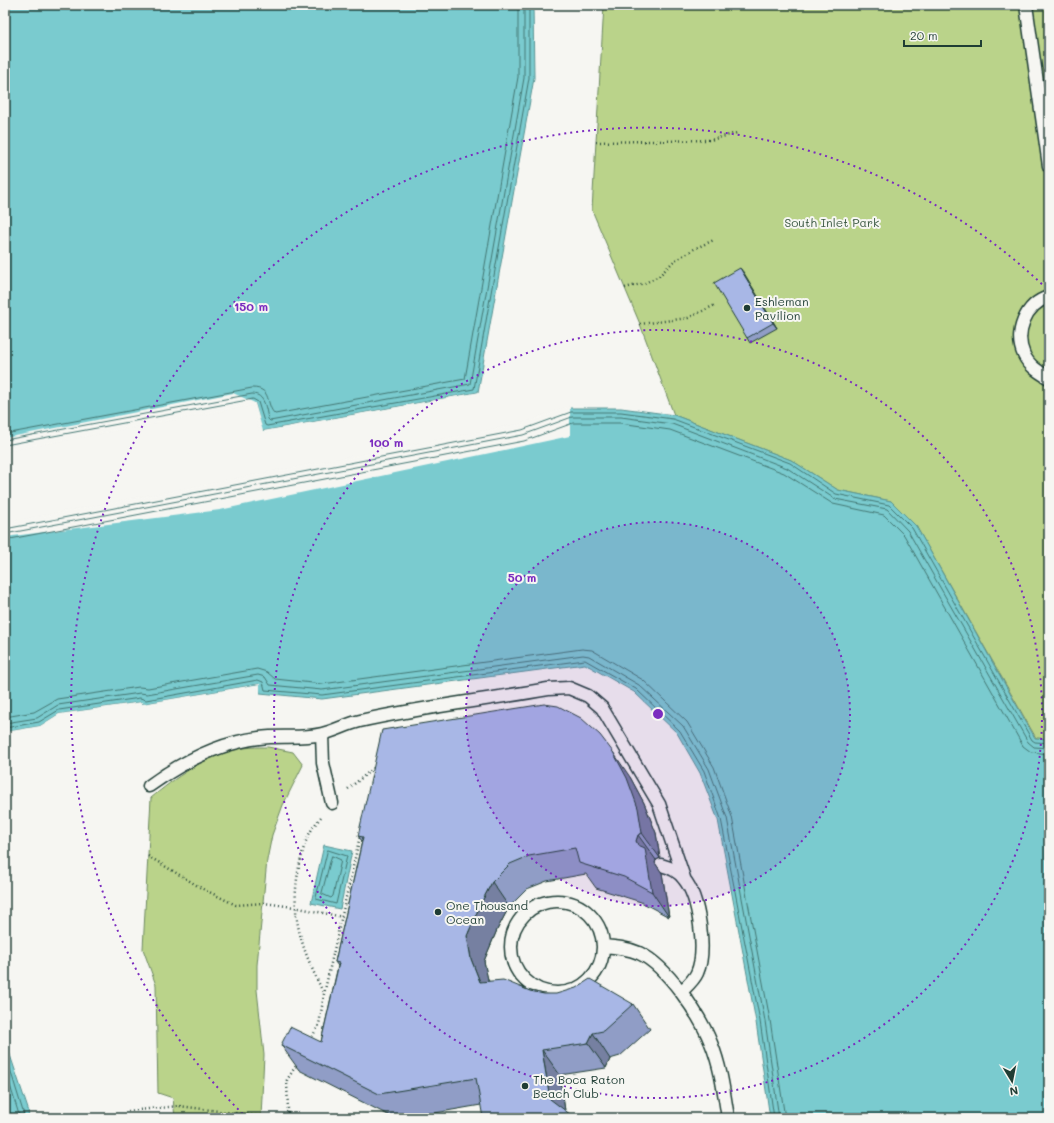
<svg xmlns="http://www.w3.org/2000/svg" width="1054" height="1123" font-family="Mali,sans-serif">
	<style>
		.green { fill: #bad38a; stroke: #6c885f }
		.water { fill: #7acbcf; stroke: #569291 }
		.pier { fill: #f6f6f2 }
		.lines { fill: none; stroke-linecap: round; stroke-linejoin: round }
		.shore { stroke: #437672; stroke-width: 1 }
		.service-casing { stroke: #1f3d34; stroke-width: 15 }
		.path { stroke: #1f3d34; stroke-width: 2.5; stroke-dasharray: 1 3; stroke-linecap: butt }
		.service { stroke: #f6f6f2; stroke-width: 12 }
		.wall { fill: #909dc6; stroke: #1f3d34 }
		.shaded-wall { fill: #7680a1; stroke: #1f3d34 }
		.building { fill: #a8b7e6; stroke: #1f3d34 }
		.ring { fill: none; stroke: #7b2cbf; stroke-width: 2; stroke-dasharray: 2 4 }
		.poi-dot { fill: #1f3d34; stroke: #f6f6f2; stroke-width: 1.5 }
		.labels { text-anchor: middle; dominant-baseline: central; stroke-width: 4; stroke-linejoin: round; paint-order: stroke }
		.park-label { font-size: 12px; fill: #3e5b45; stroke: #f6f6f2 }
		.poi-label { font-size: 12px; fill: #1f3d34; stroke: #f6f6f2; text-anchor: start }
		.centre { fill: #7b2cbf; stroke: #f6f6f2; stroke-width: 2 }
		.ring-label { font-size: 12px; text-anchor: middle; font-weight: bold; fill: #7b2cbf; stroke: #f6f6f2; stroke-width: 4; stroke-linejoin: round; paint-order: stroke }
	</style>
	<rect width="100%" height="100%" fill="#f6f6f2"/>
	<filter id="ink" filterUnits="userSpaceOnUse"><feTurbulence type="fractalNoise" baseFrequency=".025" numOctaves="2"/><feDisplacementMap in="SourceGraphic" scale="8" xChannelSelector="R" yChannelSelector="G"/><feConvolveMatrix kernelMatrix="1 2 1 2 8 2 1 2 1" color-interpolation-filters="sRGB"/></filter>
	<g filter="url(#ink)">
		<path class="green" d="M 604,5 L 1049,5 L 1049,739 L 1036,738 L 916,526 L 891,501 L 838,490 L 791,460 L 674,415 L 640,324 L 592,210 Z
			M 268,747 L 293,752 L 303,765 L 283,805 L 272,835 L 267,860 L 257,965 L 257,990 L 264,1055 L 261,1117 L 175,1118 L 173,1098 L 158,1093 L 156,985 L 143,949 L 151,798 C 175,778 202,758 234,750 C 245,747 257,747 268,747 Z"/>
		<path class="water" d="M 5,5 L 533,5 L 534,78 L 478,392 L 262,431 L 255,403 L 5,449 Z
			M 570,408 L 621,408 L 674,415 L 791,460 L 838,490 L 891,501 L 916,526 L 1035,738 L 1049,739 L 1049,1118 L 770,1118 L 756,1022 L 718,820 L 700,773 L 677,733 L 634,692 L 585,664 L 322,699 L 260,693 L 259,684 L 142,704 L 141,702 L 59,714 L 40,726 L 5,732 L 5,525 L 522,426 Z
			M 324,845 L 352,851 L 340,909 L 311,903 Z
			M 5,1040 L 28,1109 L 29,1118 L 5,1118 Z"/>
		<path class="pier" d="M 480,392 L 479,394 L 262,433 L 260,432 L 253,405 L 5,451 L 5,438 L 233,393 L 255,403 L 263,431 Z
			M 570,406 L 570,436 L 220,510 L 5,537 L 5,523 L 521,424 Z
			M 260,684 L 260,693 L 258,694 L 258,686 L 142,706 L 140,704 L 60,716 L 41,728 L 5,734 L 5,732 L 40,726 L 59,714 L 142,702 L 142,704 Z"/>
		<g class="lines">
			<path class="shore" d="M 5,434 L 252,388 C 273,388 265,405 275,414 L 465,379 L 518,77 L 518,5
				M 5,440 L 252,394 C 265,394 266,409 268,419 L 270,421 L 470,384 L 524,78 L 524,5
				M 5,445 L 253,399 L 258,402 L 265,425 L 267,426 L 474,389 L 529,78 L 529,5
				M 5,529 L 522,430 L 571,412 L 621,412 L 673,419 L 790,463 L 836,494 L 889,505 L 912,528 L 1032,740 L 1035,742 L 1049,743
				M 5,534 L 523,435 L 572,417 L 621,417 L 672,424 L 787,468 L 835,499 L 887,509 L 908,531 L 1028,742 L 1034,747 L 1049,748
				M 5,540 L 524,441 L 573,423 L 620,423 L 670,430 L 784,473 L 833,504 L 884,515 L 904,535 L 1023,746 L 1031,752 L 1049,754
				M 5,717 L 34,712 L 57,699 L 139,687 L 148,688 L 257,669 L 267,672 L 275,679 L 322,684 L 582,649 L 592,650 L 643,680 L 687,722 L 714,767 L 732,817 L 770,1020 L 785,1118
				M 5,723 L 37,718 L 58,705 L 140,693 L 147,694 L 258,675 L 265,677 L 270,685 L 322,690 L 583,655 L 589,656 L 639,685 L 683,726 L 709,769 L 727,818 L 765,1021 L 779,1118
				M 5,728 L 39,722 L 59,710 L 140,698 L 146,700 L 258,680 L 263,682 L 265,690 L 322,695 L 585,660 L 636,689 L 680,731 L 704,771 L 721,819 L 760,1021 L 774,1118
				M 328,850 L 347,856 L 336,904 L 316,899 Z
				M 332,856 L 341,860 L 333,896 L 331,898 L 322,894 Z
				M 5,1053 L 25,1118
				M 5,1069 L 20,1118"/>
			<g class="service-casing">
				<path id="service" d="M 1026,5 L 1049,166
					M 1049,297 C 1025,304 1014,333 1024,355 C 1029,366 1039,372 1049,378
					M 322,734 L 323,763 L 332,803
					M 149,786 C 182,762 219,743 259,738 C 280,735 301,739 322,734 C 335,731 347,724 360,721 C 422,707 486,700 548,689 L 569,688 L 588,696 L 602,708 L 659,804 L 684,878
					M 661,865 C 669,867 679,872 684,879 C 699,897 707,951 697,973 C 694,980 686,987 681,992
					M511 947a46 46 0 1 1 92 0a46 46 0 1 1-92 0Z
					M 603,946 C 616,947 627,948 639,953 C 667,966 700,1015 711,1043 C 721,1067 724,1093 728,1118"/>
			</g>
			<path class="path" d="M 596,142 L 710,140 L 737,133
				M 625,288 L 645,283 L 659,276 L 675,260 L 696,248 L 714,240
				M 640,324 L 688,318 L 715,305
				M 348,789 L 375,767
				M 321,817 C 306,835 304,845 299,867 C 289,917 302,949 324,994
				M 148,856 L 203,889 L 236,905 L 264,903 L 294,907 L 343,917
				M 310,1040 L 319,1025 L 324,994 L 360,836
				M 128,1111 L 179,1106 L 275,1118
				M 288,1112 L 289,1118
				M 281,1118 L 288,1111 L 287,1080 L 297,1064"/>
			<use href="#service" class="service"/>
		</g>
		<path class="wall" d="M 740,268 L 777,328 L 750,343 L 747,338 Z
			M 630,777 L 644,803 L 656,833 L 660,858 L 656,860 L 655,863 L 662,873 L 669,917 L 641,902 L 596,888 L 586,874 L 547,881 L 527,889 L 509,907 L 497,930 L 484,961 L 488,981 L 544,994 L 633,1004 L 650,1029 L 620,1056 L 610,1059 L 606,1068 L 560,1075 L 565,1111 L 481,1105 L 406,1118 L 394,1118 L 299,1070 L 281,1045 L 321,1042 L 338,966 L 335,962 L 362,841 L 358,836 Z"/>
		<path class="shaded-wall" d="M 740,268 L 744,273 L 777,328 L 773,323 Z
			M 613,752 L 630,777 L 644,803 L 656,833 L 660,858 L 642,833 Z
			M 638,835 L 656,860 L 655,863 L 662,873 L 669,917 L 652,892 L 638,845 L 636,841 Z
			M 492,882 L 509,907 L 497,930 L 484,961 L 489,984 L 480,982 L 471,959 L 467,936 L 480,905 Z
			M 593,1033 L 610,1059 L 606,1068 L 588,1043 Z
			M 542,1050 L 560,1075 L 566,1118 L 550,1099 Z"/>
		<path class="building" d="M 740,268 L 773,323 L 747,338 L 714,283 Z
			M 544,704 L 558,706 L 581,718 L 600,735 L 613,752 L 627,778 L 638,808 L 642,833 L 638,835 L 636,841 L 638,845 L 645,848 L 652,892 L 624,877 L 579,863 L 575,848 L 529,856 L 510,864 L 492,882 L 480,905 L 467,936 L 471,959 L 480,982 L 503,980 L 530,991 L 544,994 L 556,994 L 576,988 L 590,979 L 633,1004 L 603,1031 L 593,1033 L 588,1043 L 542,1050 L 550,1099 L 575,1118 L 483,1118 L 476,1078 L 379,1094 L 281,1045 L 290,1027 L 321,1042 L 339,963 L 335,962 L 363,837 L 358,836 L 382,730 Z"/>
	</g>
	<circle cx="658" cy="714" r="192" fill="#7b2cbf" fill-opacity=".12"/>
	<g class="ring">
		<circle cx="658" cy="714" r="192"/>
		<circle cx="658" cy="714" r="384"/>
		<path d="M247 1118A576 576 0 0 1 1047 289"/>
	</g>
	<g class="poi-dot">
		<circle cx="747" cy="308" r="4"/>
		<circle cx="438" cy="912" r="4"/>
		<circle cx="525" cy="1086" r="4"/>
	</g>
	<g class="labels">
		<g class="park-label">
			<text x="832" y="222">South Inlet Park</text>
		</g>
		<g class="poi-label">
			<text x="755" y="301">Eshleman<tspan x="755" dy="14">Pavilion</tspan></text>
			<text x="446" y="905">One Thousand<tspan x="446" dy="14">Ocean</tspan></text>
			<text x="533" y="1079">The Boca Raton<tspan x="533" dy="14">Beach Club</tspan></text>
		</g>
	</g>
	<circle cx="658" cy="714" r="6" class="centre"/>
	<g class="ring-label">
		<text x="251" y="311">150 m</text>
		<text x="386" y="447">100 m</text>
		<text x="522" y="582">50 m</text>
	</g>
	<rect width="1054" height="1123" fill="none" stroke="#f6f6f2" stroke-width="20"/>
	<rect x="10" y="10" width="1034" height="1103" fill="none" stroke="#1f3d34" stroke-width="1.5" filter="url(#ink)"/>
	<g transform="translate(1012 1081) rotate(170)" stroke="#f6f6f2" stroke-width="3" paint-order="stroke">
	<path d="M0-3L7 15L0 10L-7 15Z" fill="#1f3d34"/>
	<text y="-6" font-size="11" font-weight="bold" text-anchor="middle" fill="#1f3d34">N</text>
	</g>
	<path d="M904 40v6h77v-6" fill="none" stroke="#1f3d34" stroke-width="2"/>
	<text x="910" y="40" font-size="12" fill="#1f3d34" stroke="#f6f6f2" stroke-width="3" paint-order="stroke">20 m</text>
</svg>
